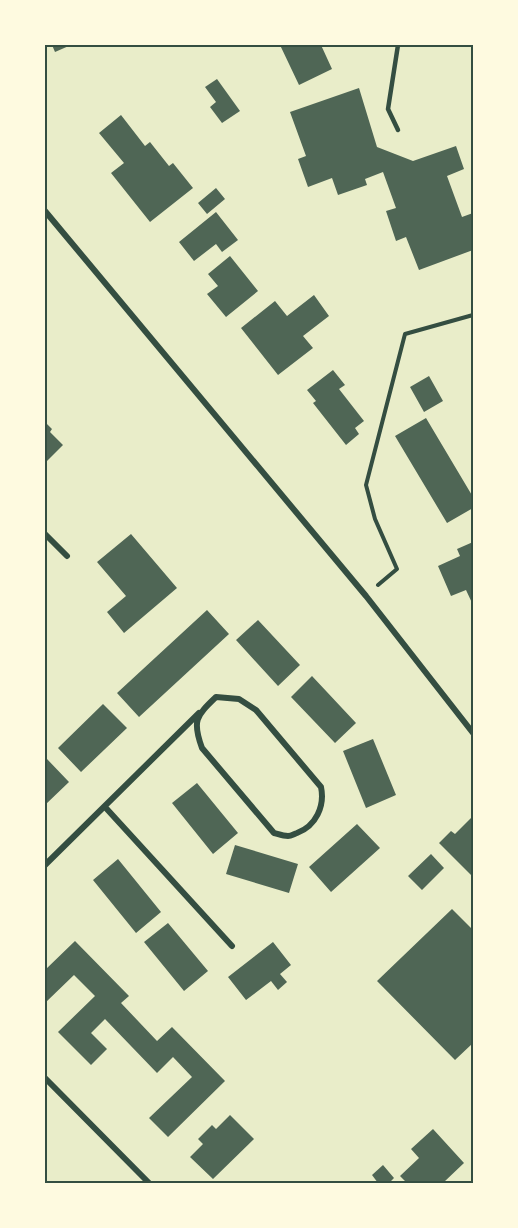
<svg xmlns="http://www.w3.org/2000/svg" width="518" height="1228" font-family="'Sofia Sans Condensed',sans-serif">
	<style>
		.building { fill: #4f6655 }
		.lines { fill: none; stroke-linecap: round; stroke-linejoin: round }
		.path { stroke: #344e41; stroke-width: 4 }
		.service { stroke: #344e41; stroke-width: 4.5 }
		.minor { stroke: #344e41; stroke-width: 6 }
		.neatline { fill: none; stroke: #344e41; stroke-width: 2 }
	</style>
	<rect width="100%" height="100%" fill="#e9edc9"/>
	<path class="building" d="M 52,45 L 71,45 L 55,52 Z
		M 280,45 L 321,45 L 332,69 L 299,85 Z
		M 217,79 L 240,111 L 222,123 L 210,107 L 216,102 L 205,87 Z
		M 359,88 L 377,147 L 413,161 L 456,146 L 464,169 L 447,176 L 462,217 L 473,213 L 473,250 L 419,270 L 406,237 L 396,241 L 386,211 L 396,208 L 383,172 L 365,179 L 367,185 L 338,195 L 332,178 L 308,187 L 298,159 L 306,156 L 290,112 Z
		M 121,115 L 145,146 L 150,142 L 169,166 L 173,163 L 193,188 L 150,222 L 111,173 L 124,163 L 99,133 Z
		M 216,188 L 225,199 L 207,214 L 198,203 Z
		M 216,212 L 238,240 L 222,252 L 216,244 L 194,261 L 179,242 Z
		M 230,256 L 258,291 L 226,317 L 207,294 L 218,286 L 208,274 Z
		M 314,295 L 329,316 L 303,336 L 313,348 L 278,375 L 241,328 L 275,301 L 287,316 Z
		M 333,370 L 345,385 L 339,389 L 364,421 L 355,428 L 359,434 L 346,445 L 313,403 L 316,401 L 307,390 Z
		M 429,376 L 443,401 L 424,412 L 410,387 Z
		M 426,418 L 473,497 L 473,508 L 447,523 L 395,436 Z
		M 45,422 L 52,429 L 50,432 L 63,445 L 45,463 Z
		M 131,534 L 177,588 L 124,633 L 107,612 L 126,596 L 97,562 Z
		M 473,542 L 473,605 L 466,590 L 451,596 L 438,566 L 460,556 L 457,549 Z
		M 207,610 L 229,634 L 139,717 L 117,693 Z
		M 258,620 L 300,665 L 278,686 L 236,640 Z
		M 312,676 L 356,723 L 335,743 L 291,697 Z
		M 103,704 L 127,728 L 81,772 L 58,748 Z
		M 373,739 L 396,795 L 366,808 L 343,751 Z
		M 47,759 L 69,782 L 45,805 L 45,761 Z
		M 197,783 L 238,833 L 213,854 L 172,803 Z
		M 473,816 L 473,877 L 439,843 L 451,831 L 455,834 Z
		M 357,824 L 380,848 L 331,892 L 309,867 Z
		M 235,845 L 298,864 L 289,893 L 226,874 Z
		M 431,854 L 444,868 L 422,890 L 408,876 Z
		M 118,859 L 161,912 L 136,933 L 93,880 Z
		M 452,909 L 473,930 L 473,1043 L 455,1060 L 377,981 Z
		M 168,923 L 208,971 L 184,991 L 144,942 Z
		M 75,941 L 129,996 L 121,1003 L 157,1041 L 172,1027 L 225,1081 L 168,1137 L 149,1118 L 192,1077 L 173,1057 L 157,1073 L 105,1019 L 91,1033 L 107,1049 L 91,1065 L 58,1032 L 95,996 L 74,975 L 45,1003 L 45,970 Z
		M 273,942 L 291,965 L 280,974 L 287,982 L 278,990 L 271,981 L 246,1000 L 228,977 Z
		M 230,1115 L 254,1139 L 213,1179 L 190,1157 L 203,1144 L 198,1139 L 212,1125 L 216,1129 Z
		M 433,1129 L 464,1163 L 444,1182 L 445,1183 L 407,1183 L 400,1176 L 419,1158 L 411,1149 Z
		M 383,1165 L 394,1178 L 389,1183 L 378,1183 L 372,1175 Z"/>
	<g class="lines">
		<path class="path" d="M 378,585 L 397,569 L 375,519 L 366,485 L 405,334 L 473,315"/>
		<path class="service" d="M 398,45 L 388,109 L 398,130"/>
		<path class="minor" d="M 45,211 L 366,596 L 473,733
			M 45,534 L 67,556
			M 216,697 L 239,699 L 256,710 L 321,787 C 325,806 316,826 297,833 C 294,834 291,836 288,836 C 283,836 278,834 274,833 L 202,748 C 192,721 196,716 216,697 Z
			M 105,807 L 232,946
			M 45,865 L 199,713
			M 45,1078 L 149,1183"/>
	</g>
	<rect width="518" height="1228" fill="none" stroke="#fefae0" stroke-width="93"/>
	<rect x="46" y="46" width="426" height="1136" class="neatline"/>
</svg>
